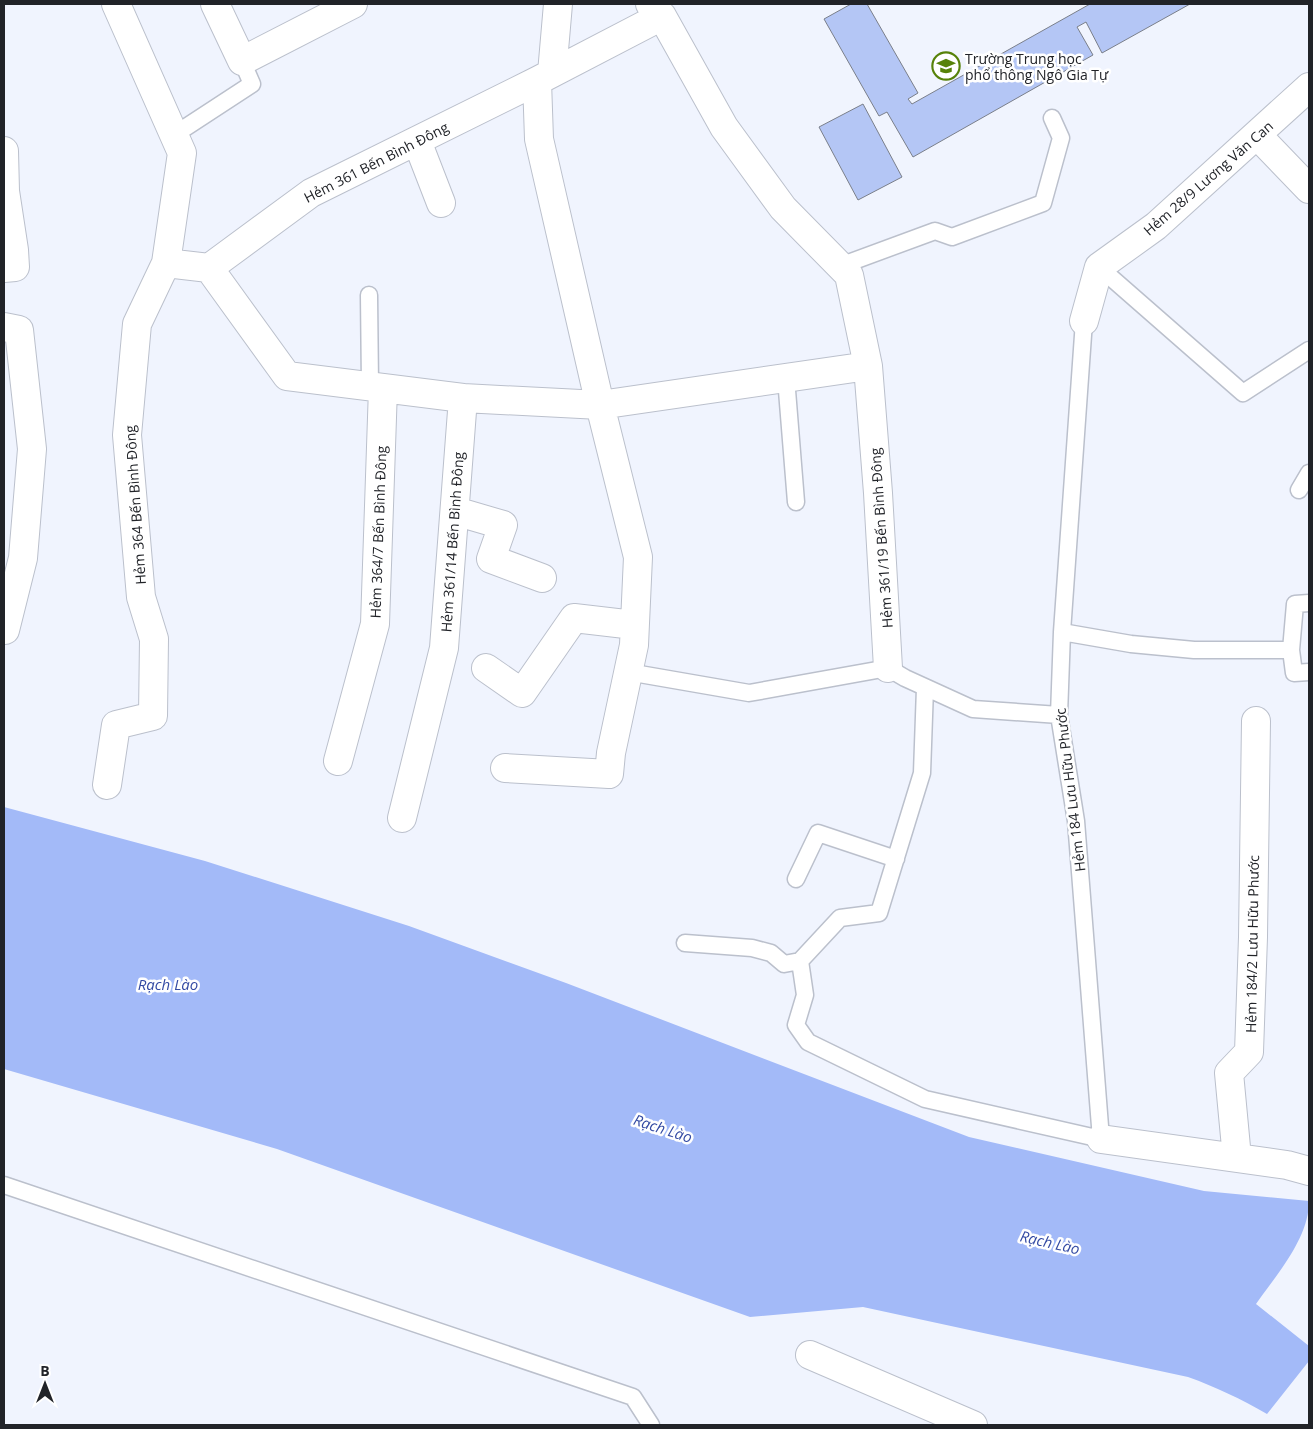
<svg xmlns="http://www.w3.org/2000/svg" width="1313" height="1429" font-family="'Open Sans',sans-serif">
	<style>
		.water { fill: #a3baf8 }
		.building { fill: #b4c6f5; stroke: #7a7f8a }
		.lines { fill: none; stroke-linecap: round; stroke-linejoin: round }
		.service-casing { stroke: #bbc0cc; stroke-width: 19 }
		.minor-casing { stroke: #bbc0cc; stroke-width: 30 }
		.service { stroke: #fff; stroke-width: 16 }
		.minor { stroke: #fff; stroke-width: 28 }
		.labels { text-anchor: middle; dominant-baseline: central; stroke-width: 5; stroke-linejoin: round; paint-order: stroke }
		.poi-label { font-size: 14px; fill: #212328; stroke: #fff; text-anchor: start }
		.street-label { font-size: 14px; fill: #212328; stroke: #fff }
		.water-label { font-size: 15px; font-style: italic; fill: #334aa3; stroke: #fff }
	</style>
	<rect width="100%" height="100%" fill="#f0f4fe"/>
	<path class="water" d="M 4,807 L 205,861 L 409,926 L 566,983 L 969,1137 L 1204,1191 L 1309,1201 C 1309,1239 1276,1275 1256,1304 L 1309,1346 L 1309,1361 L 1267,1414 C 1241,1399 1216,1387 1188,1377 L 863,1307 L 750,1317 L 277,1149 L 4,1069 Z"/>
	<path class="building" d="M 851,4 L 867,4 L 918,93 L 908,99 L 912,104 L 1090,4 L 1190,4 L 1102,53 L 1086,22 L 1077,27 L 1093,55 L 913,157 L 887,112 L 879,116 L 824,19 Z
		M 863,104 L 902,177 L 858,200 L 819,127 Z"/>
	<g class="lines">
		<g class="service-casing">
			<path id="service" d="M 174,135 L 252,84 L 242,61
				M 840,266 L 935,231 L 952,237 L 1043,203 L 1061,138 L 1052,118
				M 1099,267 L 1243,393 L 1309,350
				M 369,295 L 370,386
				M 786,378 L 796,502
				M 1299,490 L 1309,473
				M 1062,632 L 1131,644 L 1194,650 L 1291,650 L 1294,673 L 1309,672
				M 1291,650 L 1295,604 L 1309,603
				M 628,672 L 749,693 L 888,668 L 905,678 L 973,709 L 1059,715
				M 796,879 L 818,833 L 896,859
				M 685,943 L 752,948 L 771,953 L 784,964 L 800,961 L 840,918 L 879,913 L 922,773 L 925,688
				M 800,961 L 805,995 L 796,1025 L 808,1042 L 925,1099 L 1101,1139 L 1076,821 L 1059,715 L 1062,632 L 1084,321
				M 4,1185 L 633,1397 L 651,1425"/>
		</g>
		<g class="minor-casing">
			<path id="minor" d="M 215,4 L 242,61 L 353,4
				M 650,4 L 662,16 L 724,127 L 783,208 L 849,275 L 868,366 L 878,493 L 888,668
				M 552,73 L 558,4
				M 1257,135 L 1309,189
				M 417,141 L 441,203
				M 4,151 L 5,191 L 14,250 L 15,267 L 4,268
				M 166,263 L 209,268 L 287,376 L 383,388 L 375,624 L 338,761
				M 209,268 L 311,193 L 537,81 L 662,16
				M 1084,321 L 1099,267 L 1156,226 L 1309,87
				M 4,327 L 19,330 L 32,449 L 23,558 L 5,630
				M 383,388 L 463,398
				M 455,511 L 503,525 L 491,559 L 542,578
				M 486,668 L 522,693 L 574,618 L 634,625
				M 505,768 L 609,774 L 611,753 L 634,645 L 638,557 L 600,405 L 539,139 L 537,81
				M 107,785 L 116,725 L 153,716 L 154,639 L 141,597 L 127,435 L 137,324 L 166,263 L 182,153 L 116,4
				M 402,818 L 444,648 L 463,398 L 600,405 L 868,366
				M 1101,1139 L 1287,1165 L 1309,1171
				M 1237,1158 L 1229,1073 L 1249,1052 L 1253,937 L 1256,721
				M 810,1355 L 973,1425"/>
		</g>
		<use href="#service" class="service"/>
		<use href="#minor" class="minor"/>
	</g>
	<defs>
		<g id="school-ring" transform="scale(1.4375)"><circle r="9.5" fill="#fff" stroke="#578209" stroke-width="1.5"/><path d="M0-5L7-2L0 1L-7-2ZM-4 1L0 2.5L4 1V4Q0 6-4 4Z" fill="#578209"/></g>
	</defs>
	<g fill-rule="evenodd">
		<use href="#school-ring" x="946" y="66"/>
	</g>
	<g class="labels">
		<g class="poi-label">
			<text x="965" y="58">Trường Trung học<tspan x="965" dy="16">phổ thông Ngô Gia Tự</tspan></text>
		</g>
		<g class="street-label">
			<text transform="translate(376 162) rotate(-27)">Hẻm 361 Bến Bình Đông</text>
			<text transform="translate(1208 178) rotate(-41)">Hẻm 28/9 Lương Văn Can</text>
			<text transform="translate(135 505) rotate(-94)">Hẻm 364 Bến Bình Đông</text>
			<text transform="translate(378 532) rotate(-88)">Hẻm 364/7 Bến Bình Đông</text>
			<text transform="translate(881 538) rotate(-94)">Hẻm 361/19 Bến Bình Đông</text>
			<text transform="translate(452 542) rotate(-86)">Hẻm 361/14 Bến Bình Đông</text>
			<text transform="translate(1070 790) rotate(-97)">Hẻm 184 Lưu Hữu Phước</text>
			<text transform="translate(1252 944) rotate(-89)">Hẻm 184/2 Lưu Hữu Phước</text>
		</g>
		<g class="water-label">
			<text x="168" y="984">Rạch Lào</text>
			<text transform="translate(663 1128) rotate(18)">Rạch Lào</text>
			<text transform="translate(1050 1242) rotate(13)">Rạch Lào</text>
		</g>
	</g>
	<rect width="1313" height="1429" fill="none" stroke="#212328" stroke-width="10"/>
	<g transform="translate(45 1384)" stroke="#ffffff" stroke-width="4" paint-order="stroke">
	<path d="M0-4L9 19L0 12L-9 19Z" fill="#212328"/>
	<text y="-8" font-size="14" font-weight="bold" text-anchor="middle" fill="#212328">B</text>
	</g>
</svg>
